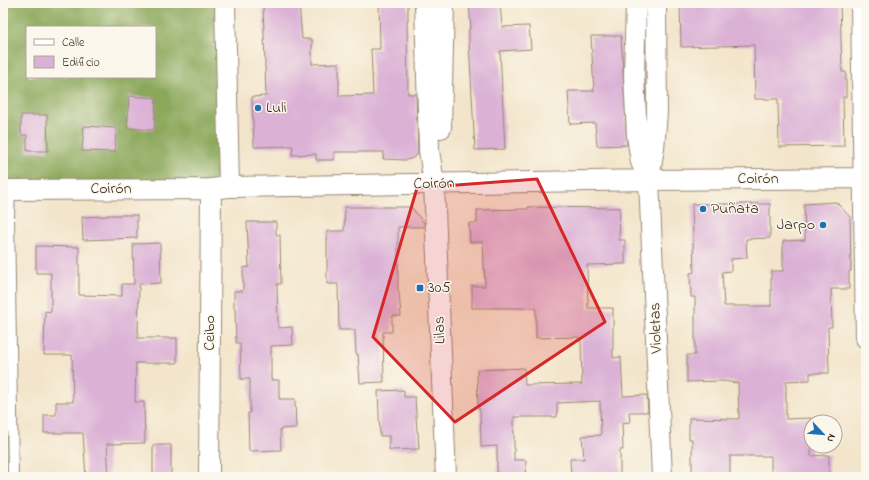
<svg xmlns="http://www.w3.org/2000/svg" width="869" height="480" font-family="'Indie Flower',sans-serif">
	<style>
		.forest { fill: #8aa75a; stroke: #62683c; fill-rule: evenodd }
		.building { fill: #dbb1d6 }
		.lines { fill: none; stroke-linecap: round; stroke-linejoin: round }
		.service-casing { stroke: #978874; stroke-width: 12 }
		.minor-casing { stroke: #978874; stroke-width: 22 }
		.service { stroke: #fff; stroke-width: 10 }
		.minor { stroke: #fff; stroke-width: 20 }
		.marked { fill: #d62828; fill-opacity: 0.2; stroke: #d62828; stroke-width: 3; stroke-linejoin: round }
		.poi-dot { fill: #1f6fb2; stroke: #fbf7ec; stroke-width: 1.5 }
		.labels { text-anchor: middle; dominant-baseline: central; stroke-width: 3; stroke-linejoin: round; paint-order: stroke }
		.poi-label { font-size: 16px; fill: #3b2a1e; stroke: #fbf7ec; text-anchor: start }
		.street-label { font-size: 16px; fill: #3b2a1e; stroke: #fbf7ec }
	</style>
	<rect width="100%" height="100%" fill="#fbf7ec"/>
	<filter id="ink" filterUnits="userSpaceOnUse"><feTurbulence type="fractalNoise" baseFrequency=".025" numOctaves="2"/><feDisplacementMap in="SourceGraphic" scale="8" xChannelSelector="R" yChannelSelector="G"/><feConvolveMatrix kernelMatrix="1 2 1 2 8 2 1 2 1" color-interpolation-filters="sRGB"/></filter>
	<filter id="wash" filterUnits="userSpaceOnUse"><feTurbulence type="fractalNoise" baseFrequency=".012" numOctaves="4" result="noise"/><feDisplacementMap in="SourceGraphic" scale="16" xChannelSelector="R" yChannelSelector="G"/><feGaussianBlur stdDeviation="0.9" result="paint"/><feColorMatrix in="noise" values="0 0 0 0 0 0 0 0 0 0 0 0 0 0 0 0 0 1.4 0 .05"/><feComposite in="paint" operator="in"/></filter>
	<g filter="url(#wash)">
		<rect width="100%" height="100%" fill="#f3e5cb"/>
		<path class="forest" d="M 3,3 L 225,3 L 229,187 L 10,190 L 13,477 L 3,477 ZM 27,27 L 155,27 L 155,77 L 27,77 Z"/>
		<g id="blocks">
			<path class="building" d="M 272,3 L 299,3 L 302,39 L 312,39 L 312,64 L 339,63 L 339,96 L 373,95 L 371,49 L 380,49 L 379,3 L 408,3 L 408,21 L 407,21 L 408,94 L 416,94 L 418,154 L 413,158 L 406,160 L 383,159 L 384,152 L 334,152 L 334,160 L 316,160 L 316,154 L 292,155 L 293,146 L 254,147 L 252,97 L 266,96 L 263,4 L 272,5 Z
				M 469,3 L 500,3 L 502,27 L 529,26 L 531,49 L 500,51 L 505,149 L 475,150 L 469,41 L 469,28 L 471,28 Z
				M 680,3 L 840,3 L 842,72 L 846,72 L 846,97 L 843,97 L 844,146 L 779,147 L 778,99 L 755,99 L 754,45 L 681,47 Z
				M 591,36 L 621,36 L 627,145 L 597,146 L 595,123 L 570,124 L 568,91 L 594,91 Z
				M 129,96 L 156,98 L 154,130 L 127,128 Z
				M 21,115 L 47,115 L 48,151 L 27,151 L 27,135 L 21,135 Z
				M 84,126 L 116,128 L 115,152 L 82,151 Z
				M 836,202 L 850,217 L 851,271 L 849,271 L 849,289 L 831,289 L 832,327 L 828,327 L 829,373 L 810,373 L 810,380 L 786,381 L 786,419 L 811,418 L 811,456 L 829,455 L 829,476 L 816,476 L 816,477 L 771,477 L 771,456 L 730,456 L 730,477 L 692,477 L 692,439 L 689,439 L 689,418 L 739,419 L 738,383 L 722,381 L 687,382 L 687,355 L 695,355 L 695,297 L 691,297 L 690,273 L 694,272 L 692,204 L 770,204 L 770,238 L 746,239 L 747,258 L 731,259 L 731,271 L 722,272 L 724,306 L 771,306 L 771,271 L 783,271 L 783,241 L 805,240 L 804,204 Z
				M 345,207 L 411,207 L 424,223 L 424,227 L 398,227 L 398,292 L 399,292 L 401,316 L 392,316 L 392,332 L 383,332 L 384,382 L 360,383 L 358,354 L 356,354 L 355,330 L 339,330 L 338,284 L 327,284 L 327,231 L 344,231 Z
				M 528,207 L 620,208 L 619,240 L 625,240 L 625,264 L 587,265 L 588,308 L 613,308 L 613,358 L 621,357 L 623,396 L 647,395 L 648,412 L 629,412 L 630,422 L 622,423 L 623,450 L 620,450 L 620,474 L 571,477 L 570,459 L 584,459 L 582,436 L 601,435 L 600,401 L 557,403 L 557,417 L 514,417 L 514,460 L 526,460 L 525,477 L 497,477 L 497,446 L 481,447 L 480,409 L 478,409 L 477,370 L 524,368 L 525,385 L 582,384 L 581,340 L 579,340 L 579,337 L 536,338 L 536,308 L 472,308 L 472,286 L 485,286 L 483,242 L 470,242 L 469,223 L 477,223 L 477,210 L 528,209 Z
				M 108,215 L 137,215 L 137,238 L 83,240 L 82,217 L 108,216 Z
				M 247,222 L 276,222 L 276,235 L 280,235 L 281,284 L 277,284 L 278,328 L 292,327 L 293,345 L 271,346 L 271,380 L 279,380 L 279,399 L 295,399 L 296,428 L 280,429 L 281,450 L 249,451 L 248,413 L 250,413 L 250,379 L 241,379 L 240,343 L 236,343 L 235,308 L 234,308 L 234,291 L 243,291 L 243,268 L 249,267 Z
				M 160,243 L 161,283 L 139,284 L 138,338 L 177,338 L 177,363 L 136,363 L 135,402 L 144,402 L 145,443 L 107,444 L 109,477 L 86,477 L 83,433 L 44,433 L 44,415 L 56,415 L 56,402 L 73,402 L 72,355 L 44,355 L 45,311 L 51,312 L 51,273 L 36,273 L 36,246 L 79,247 L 79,295 L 122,296 L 122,284 L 134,284 L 133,244 Z
				M 404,390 L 404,397 L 415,397 L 417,432 L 418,432 L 419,449 L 389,450 L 389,436 L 380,436 L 378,391 Z
				M 153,445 L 171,445 L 171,477 L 153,477 Z"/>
		</g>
	</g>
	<g filter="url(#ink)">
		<use href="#blocks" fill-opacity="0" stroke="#978874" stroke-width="1"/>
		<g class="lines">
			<g class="service-casing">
				<path id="service" d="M 10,190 L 9,216 L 13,477"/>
			</g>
			<g class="minor-casing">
				<path id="minor" d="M 225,3 L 229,187
					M 425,3 L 429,150 L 434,184 L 446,477
					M 636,3 L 634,75 L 637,136 L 641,162 L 647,176
					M 656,3 L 657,113 L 654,148 L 649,180 L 662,477
					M 861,3 L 866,338
					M 441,128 L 444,3
					M 3,190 L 211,189 L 229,187 L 649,180 L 866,178
					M 209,477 L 211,189"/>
			</g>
			<use href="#service" class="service"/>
			<use href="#minor" class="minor"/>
		</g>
	</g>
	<path class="marked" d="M 537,179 L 605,322 L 455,422 L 373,337 L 417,188 Z"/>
	<g class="poi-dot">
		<circle cx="258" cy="108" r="4"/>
		<circle cx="703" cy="209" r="4"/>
		<circle cx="823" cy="225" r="4"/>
		<rect x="416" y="284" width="8" height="8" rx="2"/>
	</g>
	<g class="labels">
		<g class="poi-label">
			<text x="266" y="108">Luli</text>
			<text x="711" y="209">Puñata</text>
			<text x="815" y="225" text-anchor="end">Jarpo</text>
			<text x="428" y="288">305</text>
		</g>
		<g class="street-label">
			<text x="758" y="179">Coirón</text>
			<text transform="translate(434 184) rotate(-1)">Coirón</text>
			<text x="111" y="189">Coirón</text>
			<text transform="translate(656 328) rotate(-92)">Violetas</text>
			<text transform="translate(440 330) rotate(-92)">Lilas</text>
			<text transform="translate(210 333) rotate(-90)">Ceibo</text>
		</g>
	</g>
	<rect width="869" height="480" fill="none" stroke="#fbf7ec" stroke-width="16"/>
	<rect x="26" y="26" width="130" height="52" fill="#fbf7ec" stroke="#aea59a"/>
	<rect x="34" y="39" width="20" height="6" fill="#ffffff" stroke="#aea59a"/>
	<text x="62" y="46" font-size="12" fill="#3b2a1e">Calle</text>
	<rect x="34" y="56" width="20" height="12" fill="#dbb1d6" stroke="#aea59a"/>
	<text x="62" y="66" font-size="12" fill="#3b2a1e">Edificio</text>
	<g transform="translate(823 434) rotate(116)"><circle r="19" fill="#fbf7ec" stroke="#aea59a"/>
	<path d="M0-3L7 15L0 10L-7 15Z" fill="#1f6fb2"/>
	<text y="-6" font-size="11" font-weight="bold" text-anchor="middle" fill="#3b2a1e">N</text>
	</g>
</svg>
